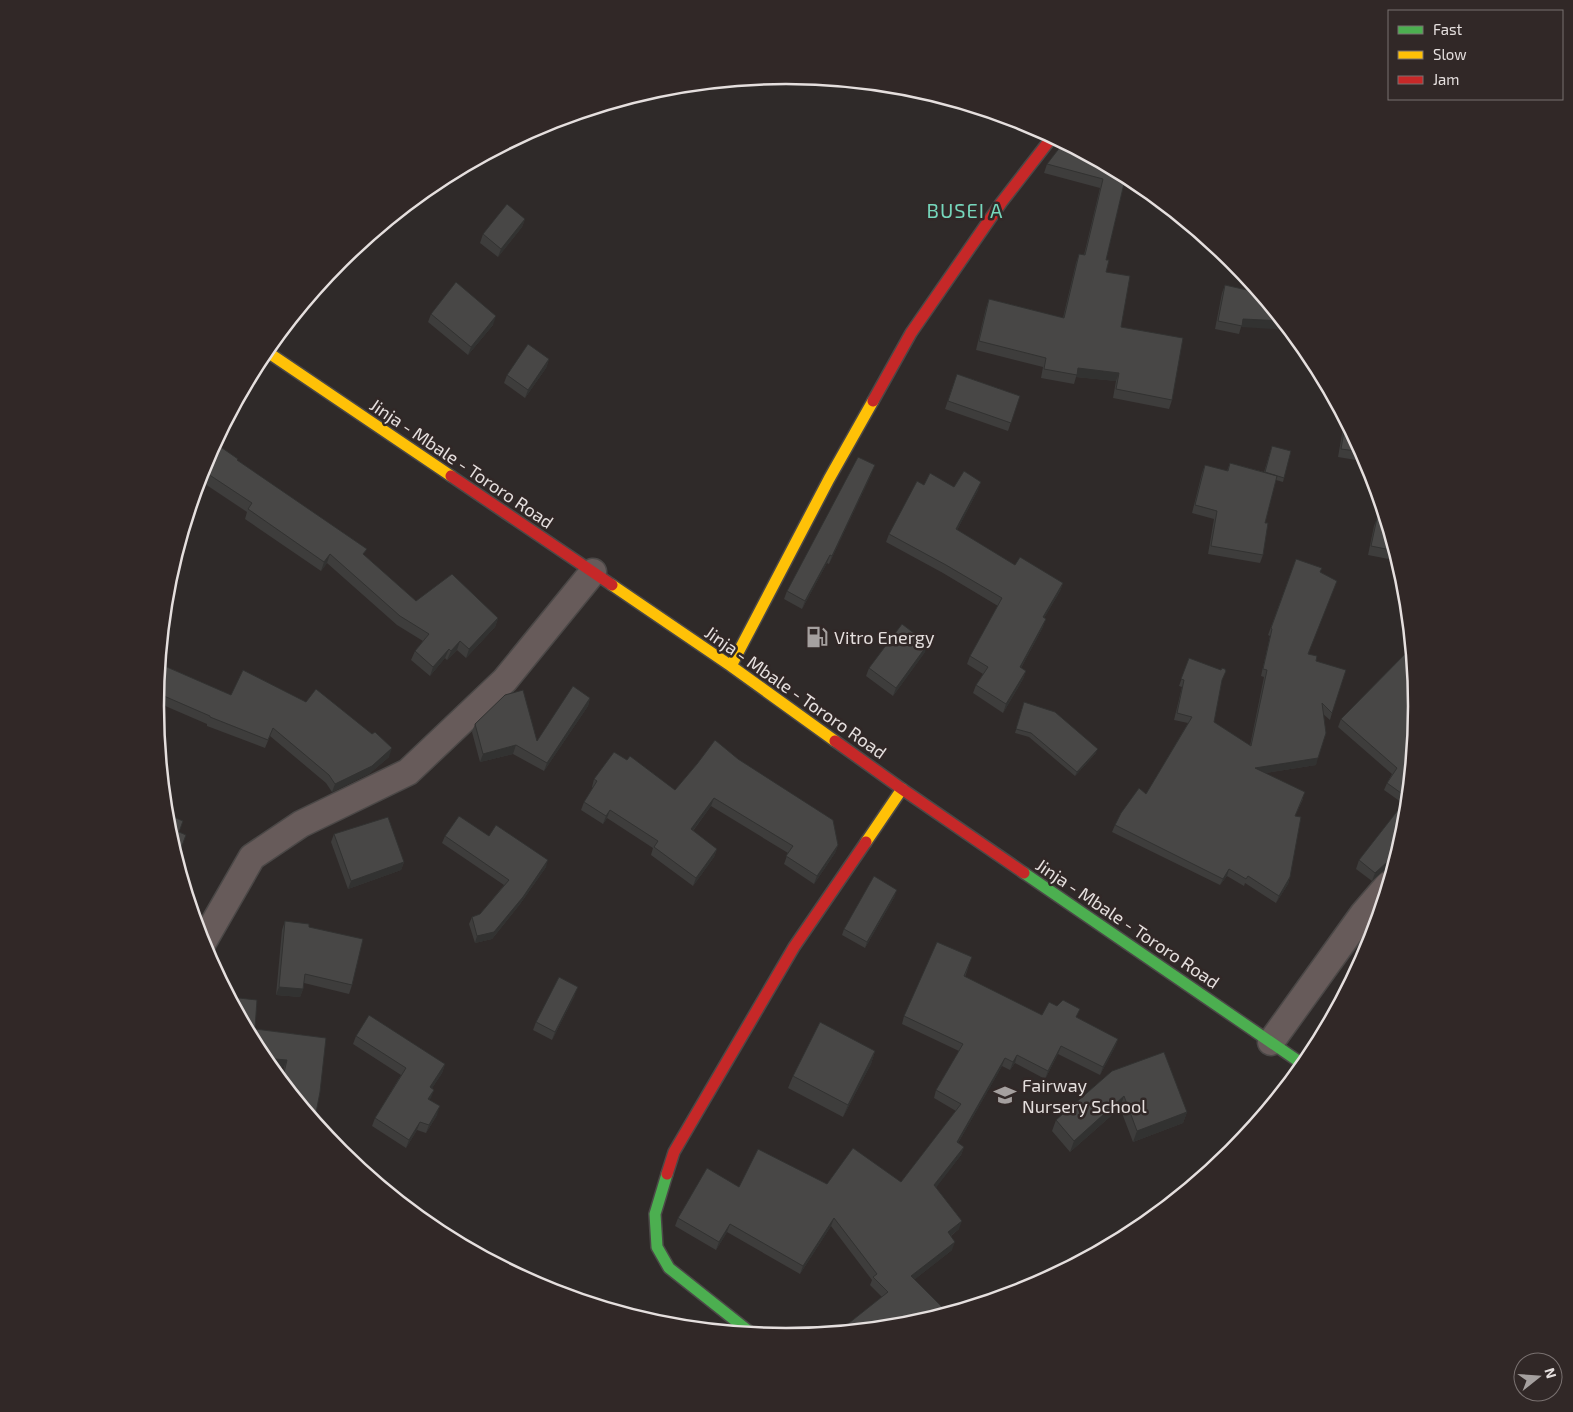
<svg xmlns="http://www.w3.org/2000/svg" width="1573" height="1412" font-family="'Exo 2',sans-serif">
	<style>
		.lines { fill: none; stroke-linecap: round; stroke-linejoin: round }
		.street-casing { stroke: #4b4847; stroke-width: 29 }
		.fast-casing { stroke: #4b4847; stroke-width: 14 }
		.slow-casing { stroke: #4b4847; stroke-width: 14 }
		.jam-casing { stroke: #4b4847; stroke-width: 14 }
		.street { stroke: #675b5a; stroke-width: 26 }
		.fast { stroke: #4caf50; stroke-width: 11 }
		.slow { stroke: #ffc107; stroke-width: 11 }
		.jam { stroke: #c62828; stroke-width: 11 }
		.wall { fill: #3e3d3c }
		.shaded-wall { fill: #323231 }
		.building { fill: #484746; stroke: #323231 }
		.labels { text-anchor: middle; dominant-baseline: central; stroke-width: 5; stroke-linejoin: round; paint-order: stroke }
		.street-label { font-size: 18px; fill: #e5dfde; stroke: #312827 }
		.poi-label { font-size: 18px; fill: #e5dfde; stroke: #312827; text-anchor: start }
		.quarter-label { font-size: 20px; letter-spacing: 1px; fill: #76d7bc; stroke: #312827 }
		.rim { fill: none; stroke: #e5dfde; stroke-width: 2.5 }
	</style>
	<rect width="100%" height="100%" fill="#2f2a29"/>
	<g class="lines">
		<g class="street-casing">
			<path id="street" d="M 202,944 L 252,857 L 301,824 L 408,772 L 505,680 L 593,572
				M 1271,1042 L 1363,914 L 1388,885"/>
		</g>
		<g class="fast-casing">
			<path id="fast" d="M 1024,873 L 1304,1065
				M 667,1174 L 655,1214 L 657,1247 L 669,1268 L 751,1333"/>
		</g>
		<g class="slow-casing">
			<path id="slow" d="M 266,351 L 451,476
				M 612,585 L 731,666 L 835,741
				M 731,666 L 829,479 L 873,401
				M 866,842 L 902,789"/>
		</g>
		<g class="jam-casing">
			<path id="jam" d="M 873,401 L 911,333 L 1001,203 L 1053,136
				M 451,476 L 612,585
				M 835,741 L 902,789 L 1024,873
				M 667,1174 L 674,1152 L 794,947 L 866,842"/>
		</g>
		<use href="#street" class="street"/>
		<use href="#fast" class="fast"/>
		<use href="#slow" class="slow"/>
		<use href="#jam" class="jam"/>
	</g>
	<path class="wall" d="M 1047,164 L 1126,175 L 1106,260 L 1106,272 L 1121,327 L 1172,400 L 1169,409 L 1113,398 L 1116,381 L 1076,377 L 1074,384 L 1041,378 L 1043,367 L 976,350 L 986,308 L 989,299 L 1063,318 L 1076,263 L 1079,254 L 1084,255 L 1100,188 L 1044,173 Z
		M 1157,197 L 1173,211 L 1155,209 Z
		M 525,219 L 522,227 L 498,257 L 480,243 L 483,234 Z
		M 1225,285 L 1260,293 L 1241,327 L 1239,334 L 1215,329 L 1222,293 Z
		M 431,314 L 493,325 L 468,355 L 428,322 Z
		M 549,359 L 546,368 L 525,398 L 504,383 L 507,375 Z
		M 957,374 L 1020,396 L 1008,431 L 945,409 Z
		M 1345,425 L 1349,426 L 1368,462 L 1338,457 L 1342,434 Z
		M 1272,446 L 1284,478 L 1283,482 L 1276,480 L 1265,523 L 1263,555 L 1260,563 L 1208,554 L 1214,519 L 1192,513 L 1202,473 L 1205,465 L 1227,471 L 1230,463 L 1264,472 Z
		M 238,461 L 365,556 L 416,601 L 498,618 L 495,627 L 466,658 L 457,650 L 447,660 L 445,658 L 430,676 L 411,660 L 415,651 L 423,641 L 397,625 L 327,563 L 321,571 L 245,519 L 247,512 L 199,480 L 204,464 Z
		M 872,473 L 829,564 L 827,563 L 802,609 L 784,599 L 787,591 Z
		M 924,485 L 954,487 L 978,490 L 957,530 L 1015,565 L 1063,583 L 1060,591 L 1044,618 L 1043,627 L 1021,668 L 1026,671 L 1023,679 L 1003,713 L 973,693 L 976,685 L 983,674 L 967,664 L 970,656 L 998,606 L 943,573 L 886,542 L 889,534 Z
		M 1383,510 L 1399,561 L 1368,555 L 1374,526 L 1377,518 L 1382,519 Z
		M 1296,559 L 1320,572 L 1309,654 L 1316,661 L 1332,713 L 1330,720 L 1323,714 L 1316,765 L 1265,773 L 1303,799 L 1295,816 L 1290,877 L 1288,884 L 1276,903 L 1245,883 L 1244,886 L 1227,876 L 1220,885 L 1112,832 L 1115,825 L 1146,794 L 1188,723 L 1174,720 L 1182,687 L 1179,686 L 1189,658 L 1222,680 L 1214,722 L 1250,746 L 1264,677 L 1261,676 L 1270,636 L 1268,635 Z
		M 925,652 L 893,696 L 866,676 L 869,668 Z
		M 160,664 L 231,695 L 389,757 L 369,774 L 332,792 L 326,783 L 270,736 L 265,748 L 207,726 L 207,724 L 156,702 Z
		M 590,698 L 588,706 L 544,771 L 513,754 L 480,762 L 472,732 L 475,724 L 537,741 Z
		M 1024,702 L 1096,753 L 1075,776 L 1029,737 L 1015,733 Z
		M 1418,706 L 1408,807 L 1384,790 L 1387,783 L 1392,774 L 1338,727 L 1341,719 Z
		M 627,760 L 675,790 L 697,764 L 838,845 L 835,853 L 814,884 L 784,864 L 788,853 L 711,806 L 693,831 L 717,849 L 714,857 L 693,886 L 651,855 L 653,848 L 607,818 L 603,824 L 581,810 L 584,802 L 593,788 L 592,787 L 594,779 Z
		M 1405,829 L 1396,860 L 1388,870 L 1383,871 L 1372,881 L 1356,869 L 1359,860 Z
		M 334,834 L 404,862 L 401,870 L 348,889 L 331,842 Z
		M 445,836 L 489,836 L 546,867 L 520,904 L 492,939 L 475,943 L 469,924 L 472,917 L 480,914 L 504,885 L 442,843 Z
		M 895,896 L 865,948 L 842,935 L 844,929 Z
		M 285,921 L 309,927 L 352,985 L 349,994 L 304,983 L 303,989 L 300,997 L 276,995 L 282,930 Z
		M 969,965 L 965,977 L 1042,1015 L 1077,1018 L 1118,1039 L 1115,1047 L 1100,1075 L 1058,1054 L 1045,1079 L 1015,1063 L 1010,1070 L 1002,1066 L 958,1143 L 964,1147 L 961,1155 L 936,1187 L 959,1229 L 951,1236 L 952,1250 L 915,1279 L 909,1325 L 843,1331 L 844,1327 L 882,1297 L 870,1285 L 872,1280 L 831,1226 L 800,1274 L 727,1232 L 716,1250 L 675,1226 L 678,1218 L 739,1187 L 901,1182 L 956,1111 L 934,1098 L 936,1090 L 959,1051 L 902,1024 L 904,1016 Z
		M 575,995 L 552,1040 L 533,1030 L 536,1022 Z
		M 255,1029 L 326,1038 L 314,1120 L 281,1080 L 284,1067 L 270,1066 L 262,1056 Z
		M 356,1036 L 445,1064 L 442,1073 L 432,1088 L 434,1090 L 429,1100 L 437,1115 L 426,1133 L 417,1130 L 406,1148 L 372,1126 L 375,1118 L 401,1075 L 353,1044 Z
		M 875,1051 L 871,1064 L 843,1117 L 788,1088 L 793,1076 Z
		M 1112,1071 L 1187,1112 L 1183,1123 L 1133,1142 L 1120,1108 L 1070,1152 L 1052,1131 L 1056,1120 Z"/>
	<path class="shaded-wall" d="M 1158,201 L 1162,202 L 1173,211 L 1155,209 Z
		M 525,219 L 522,227 L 498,257 L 501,249 Z
		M 496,316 L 493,325 L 468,355 L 471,347 Z
		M 1243,319 L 1283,321 L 1290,330 L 1241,327 Z
		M 549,359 L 546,368 L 525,398 L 528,390 Z
		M 1078,368 L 1119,373 L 1116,381 L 1076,377 Z
		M 875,465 L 872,473 L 829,564 L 832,556 Z
		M 981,482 L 978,490 L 953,538 L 956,529 Z
		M 330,554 L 327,563 L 321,571 L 324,562 Z
		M 830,555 L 827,563 L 802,609 L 805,601 Z
		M 1063,583 L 1060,591 L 1040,625 L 1043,617 Z
		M 498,618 L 495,627 L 466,658 L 469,649 Z
		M 1046,619 L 1043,627 L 1017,675 L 1020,667 Z
		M 460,641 L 457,650 L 447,660 L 451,651 Z
		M 928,644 L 925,652 L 893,696 L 896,688 Z
		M 449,649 L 445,658 L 430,676 L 433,667 Z
		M 1026,671 L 1023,679 L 1003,713 L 1006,704 Z
		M 590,698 L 588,706 L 544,771 L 547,763 Z
		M 516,745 L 513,754 L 480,762 L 483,754 Z
		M 392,748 L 389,757 L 369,774 L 332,792 L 335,784 Z
		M 1098,749 L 1096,753 L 1075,776 L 1077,772 Z
		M 1318,758 L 1316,765 L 1252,775 L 1255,768 Z
		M 714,798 L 711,806 L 688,837 L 691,829 Z
		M 610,810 L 607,818 L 603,824 L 606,816 Z
		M 838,845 L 835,853 L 814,884 L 817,876 Z
		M 717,849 L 714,857 L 693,886 L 696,878 Z
		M 1398,853 L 1396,860 L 1388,870 L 1383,871 L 1372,881 L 1375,873 Z
		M 548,860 L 546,867 L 520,904 L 492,939 L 475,943 L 477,936 Z
		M 404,862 L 401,870 L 348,889 L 351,881 Z
		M 1229,869 L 1227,876 L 1220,885 L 1223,879 Z
		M 1290,877 L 1288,884 L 1276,903 L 1279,896 Z
		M 897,890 L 895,896 L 865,948 L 867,942 Z
		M 279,987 L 303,989 L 300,997 L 276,995 Z
		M 578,987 L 575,995 L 552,1040 L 555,1032 Z
		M 1118,1039 L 1115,1047 L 1100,1075 L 1103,1067 Z
		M 1061,1046 L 1058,1054 L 1045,1079 L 1048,1071 Z
		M 875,1051 L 871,1064 L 843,1117 L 848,1105 Z
		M 1017,1055 L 1015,1063 L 1010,1070 L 1013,1062 Z
		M 263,1058 L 287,1060 L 284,1067 L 270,1066 Z
		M 1005,1058 L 1002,1066 L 954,1150 L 957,1142 Z
		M 445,1064 L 442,1073 L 427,1096 L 430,1087 Z
		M 434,1090 L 431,1098 L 425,1107 L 428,1099 Z
		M 1124,1096 L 1120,1108 L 1070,1152 L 1074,1141 Z
		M 440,1106 L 437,1115 L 426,1133 L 429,1125 Z
		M 1187,1112 L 1183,1123 L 1133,1142 L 1137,1131 Z
		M 420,1122 L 417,1130 L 406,1148 L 409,1140 Z
		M 964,1147 L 961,1155 L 932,1193 L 934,1185 Z
		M 834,1218 L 831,1226 L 800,1274 L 803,1266 Z
		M 962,1221 L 959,1229 L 945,1240 L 948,1232 Z
		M 730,1224 L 727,1232 L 716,1250 L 719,1242 Z
		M 955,1242 L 952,1250 L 909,1284 L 911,1276 Z"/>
	<path class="building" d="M 1064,142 L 1126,175 L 1106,260 L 1109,260 L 1106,272 L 1130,276 L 1121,327 L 1183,338 L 1172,400 L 1116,389 L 1119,373 L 1078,368 L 1077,375 L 1044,369 L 1046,358 L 979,341 L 989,299 L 1064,318 L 1079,254 L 1085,255 L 1103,179 L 1047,164 Z
		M 507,204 L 525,219 L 501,249 L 483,234 Z
		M 456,282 L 496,316 L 471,347 L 431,314 Z
		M 1225,285 L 1260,293 L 1283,321 L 1243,319 L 1242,326 L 1218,321 Z
		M 528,344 L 549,359 L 528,390 L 507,375 Z
		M 957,374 L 1020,396 L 1011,423 L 948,401 Z
		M 1345,425 L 1349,426 L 1363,452 L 1341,449 Z
		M 215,443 L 238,459 L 237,460 L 367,549 L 363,554 L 416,601 L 452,574 L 498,618 L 469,649 L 460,641 L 451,651 L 449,649 L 433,667 L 415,651 L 429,634 L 400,616 L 330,554 L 324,562 L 248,509 L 252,503 L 202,470 L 204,464 Z
		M 1272,446 L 1291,451 L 1284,478 L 1265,472 Z
		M 858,457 L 875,465 L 832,556 L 830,555 L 805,601 L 787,591 Z
		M 1230,463 L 1277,476 L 1265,523 L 1268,523 L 1263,555 L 1211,546 L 1217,511 L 1195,505 L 1205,465 L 1228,471 Z
		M 964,471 L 981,482 L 956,529 L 1015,565 L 1020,557 L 1063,583 L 1043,617 L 1046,619 L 1020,667 L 1026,671 L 1006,704 L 976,685 L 988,667 L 970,656 L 1002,598 L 946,565 L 889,534 L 917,481 L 924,485 L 930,473 L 954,487 Z
		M 1384,513 L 1396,551 L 1371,546 L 1377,518 L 1383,519 Z
		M 1296,559 L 1322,568 L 1320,572 L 1337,581 L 1308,654 L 1317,656 L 1316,661 L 1346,670 L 1332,713 L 1322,703 L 1326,733 L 1318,758 L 1255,768 L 1305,792 L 1295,816 L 1301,817 L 1290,877 L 1279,896 L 1248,876 L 1246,879 L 1229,869 L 1223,879 L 1115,825 L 1121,813 L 1139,788 L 1146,794 L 1192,717 L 1177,713 L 1184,680 L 1181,679 L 1189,658 L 1221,670 L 1222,668 L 1225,669 L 1226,671 L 1222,680 L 1214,722 L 1251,746 L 1267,670 L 1263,669 L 1272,629 L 1271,628 Z
		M 902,624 L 928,644 L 896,688 L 869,668 Z
		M 1408,651 L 1412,655 L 1418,706 L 1408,798 L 1387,783 L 1397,768 L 1341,719 Z
		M 160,664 L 231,695 L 243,670 L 306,702 L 316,689 L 372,734 L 375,732 L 392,748 L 372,766 L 335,784 L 329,775 L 273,728 L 268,740 L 210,717 L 210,716 L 157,693 Z
		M 573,686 L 590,698 L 547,763 L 516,745 L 483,754 L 475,724 L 505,695 L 523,690 L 537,741 Z
		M 1024,702 L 1055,712 L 1098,749 L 1077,772 L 1031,733 L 1016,729 Z
		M 715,740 L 738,759 L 833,820 L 838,845 L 817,876 L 786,856 L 793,846 L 714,798 L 691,829 L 717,849 L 696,878 L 654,847 L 658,841 L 610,810 L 606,816 L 584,802 L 597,781 L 594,779 L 614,752 L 627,760 L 630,756 L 675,790 L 697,764 Z
		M 1402,805 L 1407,809 L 1405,829 L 1398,853 L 1391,862 L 1386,863 L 1375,873 L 1359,860 Z
		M 166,814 L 183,821 L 179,832 L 186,835 L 177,859 L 168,829 Z
		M 459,816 L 489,836 L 496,825 L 548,860 L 523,897 L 494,932 L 477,936 L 472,917 L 480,914 L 509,880 L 445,836 Z
		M 388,817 L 404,862 L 351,881 L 334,834 Z
		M 874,876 L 897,890 L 867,942 L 844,929 Z
		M 285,921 L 309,924 L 309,927 L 363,939 L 352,985 L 305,974 L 303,989 L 279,987 Z
		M 937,942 L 972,957 L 964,976 L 1042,1015 L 1049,1002 L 1057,1006 L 1063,1000 L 1080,1009 L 1076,1017 L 1118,1039 L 1103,1067 L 1061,1046 L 1048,1071 L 1017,1055 L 1013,1062 L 1005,1058 L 957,1142 L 964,1147 L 934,1185 L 962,1221 L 948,1232 L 955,1242 L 911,1276 L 948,1313 L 909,1325 L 848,1331 L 844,1327 L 888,1292 L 873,1277 L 877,1274 L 834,1218 L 803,1266 L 730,1224 L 719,1242 L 678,1218 L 707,1168 L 739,1187 L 758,1149 L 827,1184 L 853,1148 L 901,1182 L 961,1104 L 936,1090 L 963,1044 L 904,1016 Z
		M 559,977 L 578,987 L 555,1032 L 536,1022 Z
		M 230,997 L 257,1000 L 255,1029 L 326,1038 L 320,1092 L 315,1118 L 311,1117 L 282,1081 L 287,1060 L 263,1058 Z
		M 369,1015 L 445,1064 L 430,1087 L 434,1090 L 428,1099 L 440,1106 L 429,1125 L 420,1122 L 409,1140 L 375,1118 L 406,1068 L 356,1036 Z
		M 820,1022 L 875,1051 L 848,1105 L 793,1076 Z
		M 1164,1052 L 1187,1112 L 1137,1131 L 1124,1096 L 1074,1141 L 1056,1120 L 1112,1071 Z
		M 662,1315 L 672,1326 L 663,1325 L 654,1322 Z"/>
	<defs>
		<g id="fuel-bare" transform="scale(1.725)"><path d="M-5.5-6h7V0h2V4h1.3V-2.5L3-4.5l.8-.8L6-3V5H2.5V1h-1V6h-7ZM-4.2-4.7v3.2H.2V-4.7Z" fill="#a5a09f" stroke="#312827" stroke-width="2.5" paint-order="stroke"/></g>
		<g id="school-bare" transform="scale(1.725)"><path d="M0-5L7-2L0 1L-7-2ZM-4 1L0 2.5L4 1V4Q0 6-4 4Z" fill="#a5a09f" stroke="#312827" stroke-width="2.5" paint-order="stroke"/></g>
	</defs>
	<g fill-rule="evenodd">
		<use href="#fuel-bare" x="817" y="637"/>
		<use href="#school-bare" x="1005" y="1095"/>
	</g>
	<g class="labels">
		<g class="street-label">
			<text transform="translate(462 463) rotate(34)">Jinja - Mbale - Tororo Road</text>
			<text transform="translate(796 692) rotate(35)">Jinja - Mbale - Tororo Road</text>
			<text transform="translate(1128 923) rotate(34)">Jinja - Mbale - Tororo Road</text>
		</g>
		<g class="poi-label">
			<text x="834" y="637">Vitro Energy</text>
			<text x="1022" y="1085">Fairway<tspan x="1022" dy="21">Nursery School</tspan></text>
		</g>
		<g class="quarter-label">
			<text x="965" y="210">BUSEI A</text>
		</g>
	</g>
	<path d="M0 0H1573V1412H0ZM164 706a622 622 0 1 1 1244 0a622 622 0 1 1-1244 0Z" fill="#312827" fill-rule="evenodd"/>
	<path class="rim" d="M164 706a622 622 0 1 1 1244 0a622 622 0 1 1-1244 0Z"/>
	<rect x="1388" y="10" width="175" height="90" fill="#312827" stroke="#797170"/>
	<rect x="1398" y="26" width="25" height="8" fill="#4caf50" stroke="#797170"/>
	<text x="1433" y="35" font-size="15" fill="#e5dfde">Fast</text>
	<rect x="1398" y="51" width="25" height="8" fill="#ffc107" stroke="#797170"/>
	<text x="1433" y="60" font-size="15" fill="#e5dfde">Slow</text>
	<rect x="1398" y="76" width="25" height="8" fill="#c62828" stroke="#797170"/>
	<text x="1433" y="85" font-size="15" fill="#e5dfde">Jam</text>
	<g transform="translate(1538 1377) rotate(73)"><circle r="24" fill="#312827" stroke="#797170"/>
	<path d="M0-4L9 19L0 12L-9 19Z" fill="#a5a09f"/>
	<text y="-8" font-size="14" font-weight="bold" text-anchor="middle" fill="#e5dfde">N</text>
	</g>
</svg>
